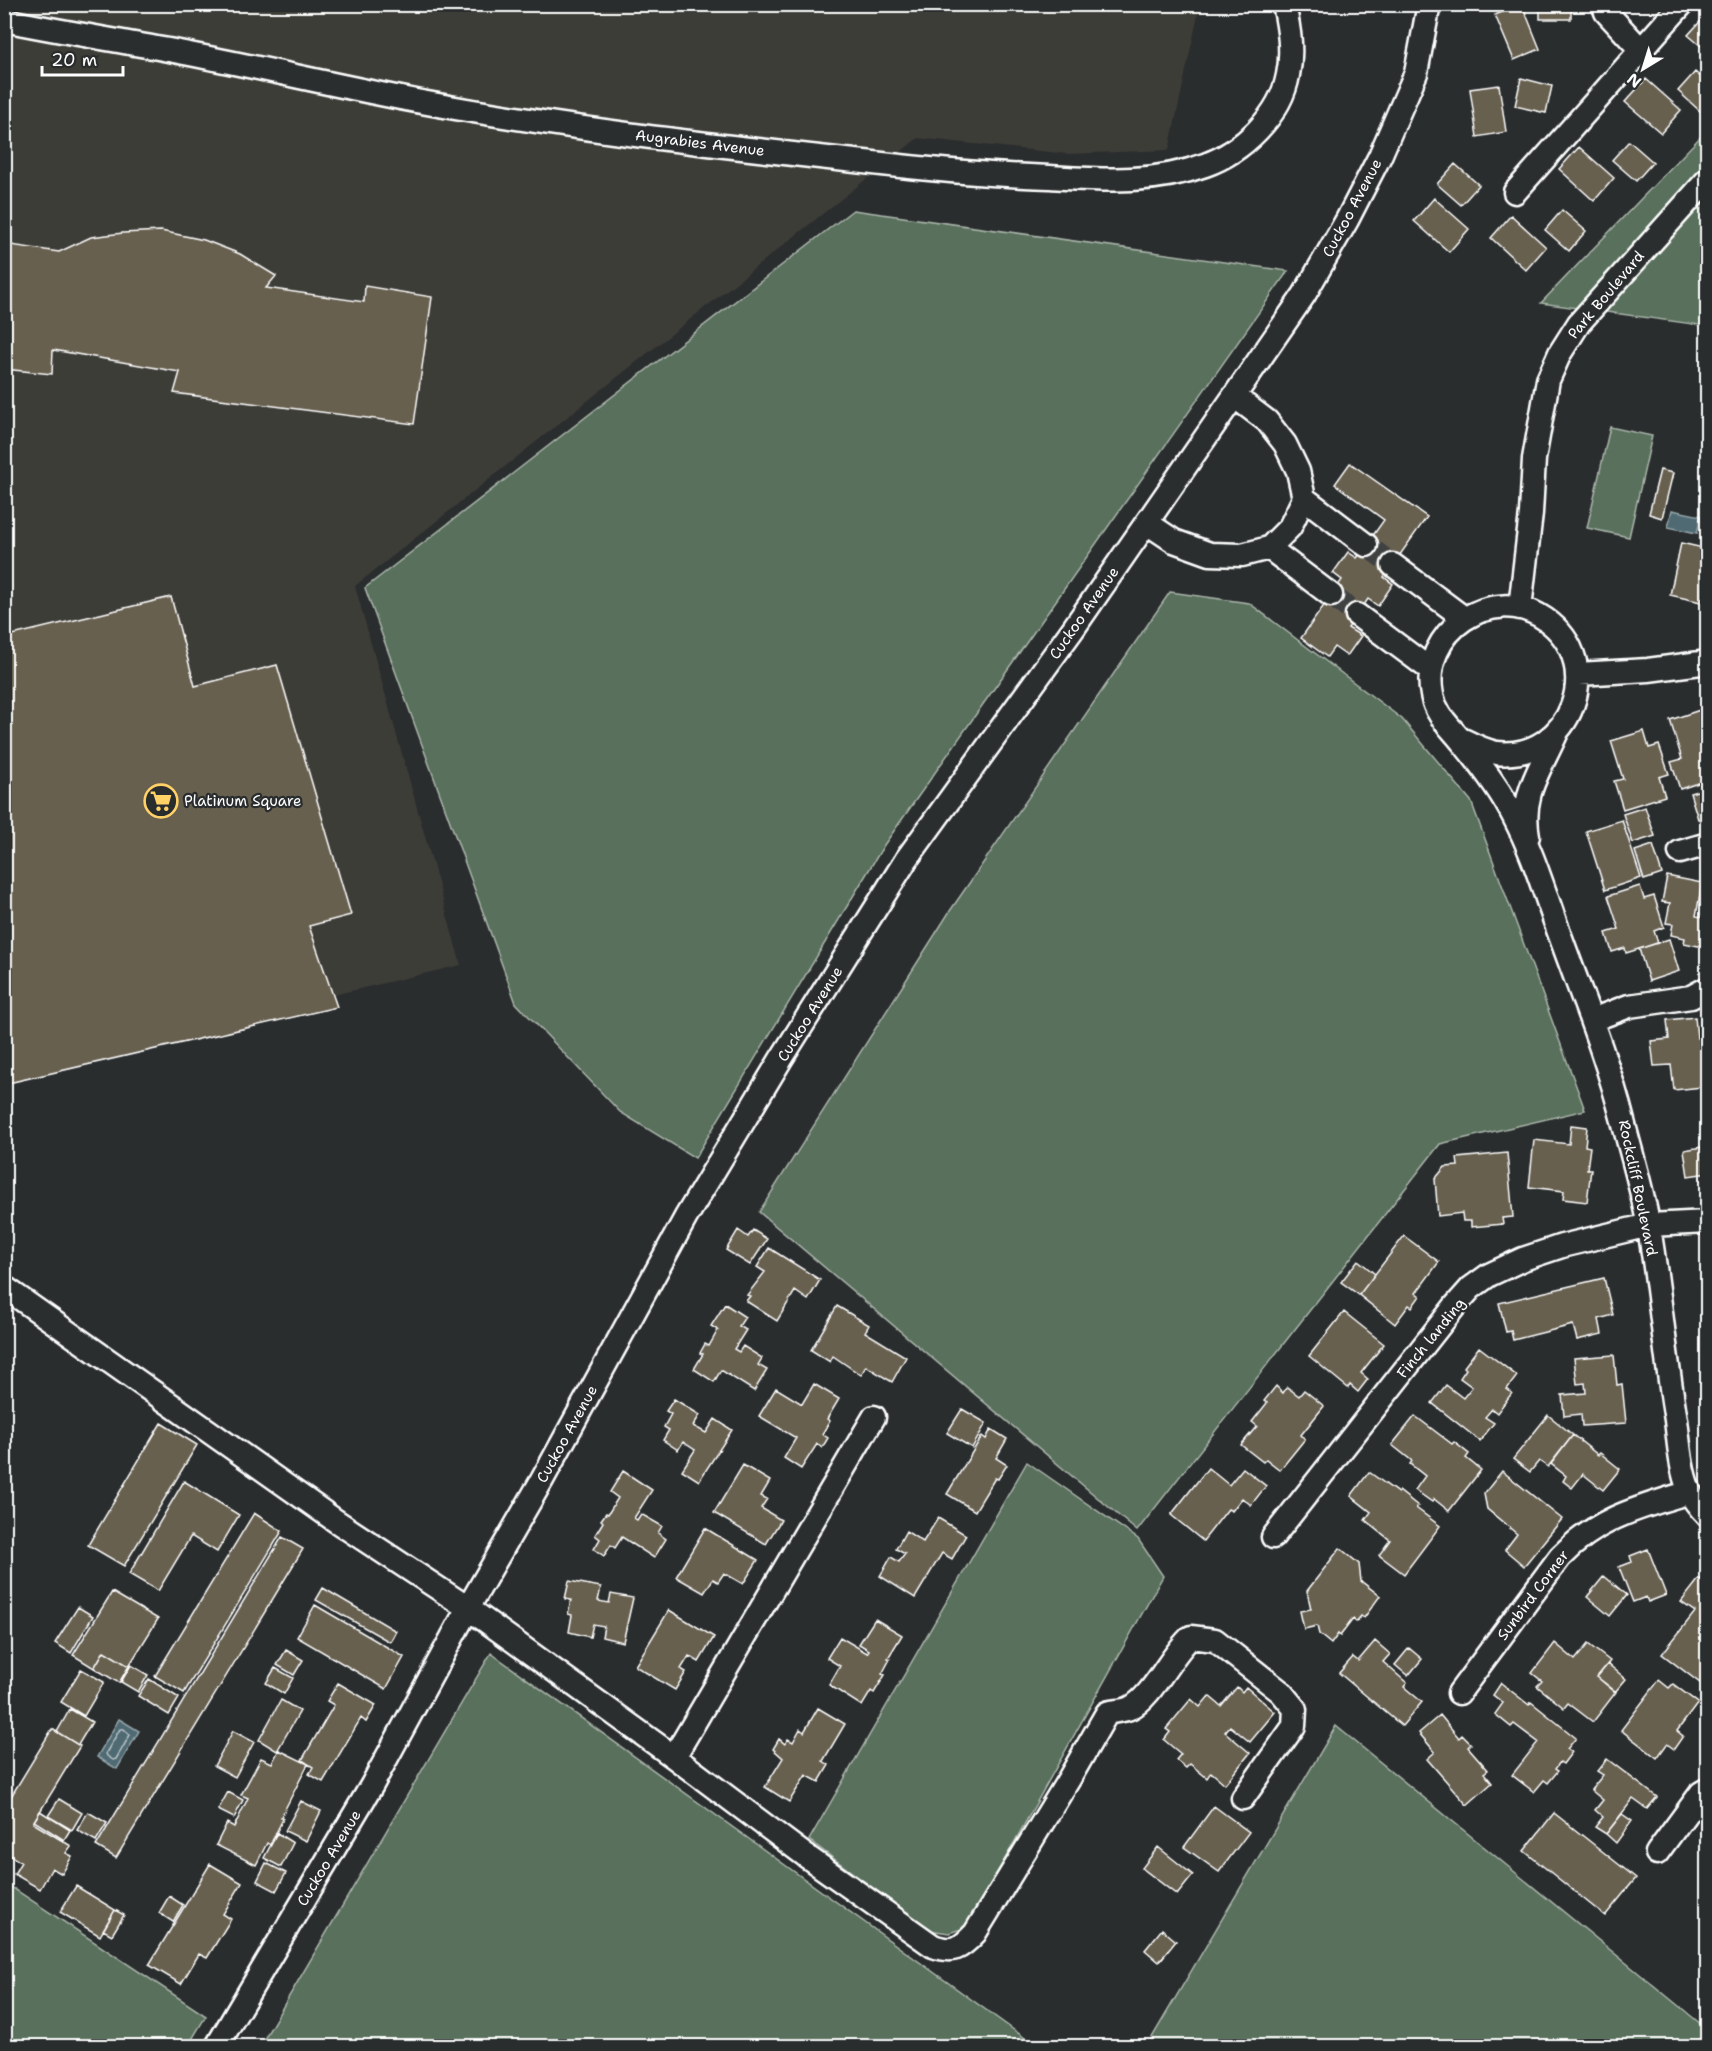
<svg xmlns="http://www.w3.org/2000/svg" width="1712" height="2051" font-family="'Shantell Sans',sans-serif">
	<style>
		.built { fill: #3d3c38 }
		.green { fill: #586f5b; stroke: #acb7ad; stroke-width: 1.5 }
		.water { fill: #4f6a73; stroke: #95a6ab; stroke-width: 1.5 }
		.lines { fill: none; stroke-linecap: round; stroke-linejoin: round }
		.shore { stroke: #b9c3c7; stroke-width: 1.5 }
		.building { fill: #686050; stroke: #fff; stroke-width: 1.5 }
		.street-tunnel { stroke: #3f4243; stroke-width: 22; stroke-dasharray: 22 11; stroke-linecap: butt }
		.street-casing { stroke: #fff; stroke-width: 27 }
		.street { stroke: #2a2d2e; stroke-width: 22 }
		.labels { text-anchor: middle; dominant-baseline: central; stroke-width: 4.5; stroke-linejoin: round; paint-order: stroke }
		.street-label { font-size: 15px; fill: #fff; stroke: #2a2d2e }
		.poi-label { font-size: 15px; fill: #fff; stroke: #2a2d2e; text-anchor: start }
	</style>
	<rect width="100%" height="100%" fill="#2a2d2e"/>
	<filter id="ink" filterUnits="userSpaceOnUse"><feTurbulence type="fractalNoise" baseFrequency=".0167" numOctaves="2"/><feDisplacementMap in="SourceGraphic" scale="12" xChannelSelector="R" yChannelSelector="G"/><feConvolveMatrix kernelMatrix="1 2 1 2 8 2 1 2 1" color-interpolation-filters="sRGB"/></filter>
	<g filter="url(#ink)">
		<path class="built" d="M 4,5 L 1200,5 L 1169,150 L 1068,154 L 918,138 L 355,586 L 461,965 L 5,1072 Z"/>
		<path class="green" d="M 1707,130 L 1707,326 L 1541,303 Z
			M 853,210 L 1288,271 L 884,845 L 695,1158 L 620,1112 L 516,1003 L 365,588 Z
			M 1610,427 L 1652,436 L 1629,537 L 1587,528 Z
			M 1170,592 L 1249,603 L 1402,719 L 1471,801 L 1585,1110 L 1440,1144 L 1137,1531 L 759,1212 L 950,911 Z
			M 1027,1462 L 1138,1539 L 1163,1576 L 967,1927 L 949,1933 L 929,1930 L 809,1840 Z
			M 491,1653 L 1036,2046 L 276,2046 L 264,2039 Z
			M 1336,1726 L 1707,2029 L 1707,2046 L 1147,2046 Z
			M 4,1882 L 206,2016 L 188,2046 L 5,2046 Z"/>
		<path class="water" d="M 1672,510 L 1701,516 L 1697,533 L 1668,527 Z
			M 119,1719 L 139,1731 L 117,1769 L 97,1757 Z"/>
		<g class="lines">
			<path class="shore" d="M 120,1729 L 124,1729 L 130,1735 L 116,1759 L 113,1760 L 107,1756 L 106,1753 Z"/>
		</g>
		<path class="building" d="M 1522,4 L 1540,49 L 1514,60 L 1495,15 Z
			M 1540,4 L 1571,4 L 1571,19 L 1540,19 Z
			M 1708,13 L 1708,52 L 1688,35 Z
			M 1695,72 L 1708,83 L 1708,106 L 1702,113 L 1678,91 Z
			M 1521,78 L 1552,86 L 1546,113 L 1515,106 Z
			M 1646,79 L 1681,110 L 1661,133 L 1625,102 Z
			M 1499,85 L 1506,132 L 1477,137 L 1470,89 Z
			M 1629,141 L 1653,162 L 1636,181 L 1612,160 Z
			M 1579,147 L 1614,178 L 1594,201 L 1559,169 Z
			M 1455,164 L 1479,185 L 1461,205 L 1437,184 Z
			M 1434,198 L 1469,229 L 1449,252 L 1414,221 Z
			M 1562,210 L 1586,231 L 1569,251 L 1545,230 Z
			M 1511,215 L 1546,247 L 1526,270 L 1491,238 Z
			M 161,231 L 204,240 L 240,254 L 276,276 L 266,288 L 364,302 L 365,286 L 432,297 L 414,424 L 174,393 L 180,372 L 53,350 L 52,374 L 4,369 L 4,244 L 59,252 L 91,237 L 123,233 Z
			M 1350,463 L 1427,517 L 1384,577 L 1393,584 L 1378,606 L 1368,599 L 1348,628 L 1361,636 L 1347,656 L 1334,647 L 1327,657 L 1301,638 L 1342,580 L 1333,573 L 1348,552 L 1357,558 L 1384,520 L 1335,484 Z
			M 1660,470 L 1673,473 L 1662,518 L 1649,514 Z
			M 1681,543 L 1708,549 L 1708,600 L 1702,598 L 1701,602 L 1670,595 Z
			M 171,597 L 195,686 L 277,665 L 351,915 L 309,926 L 337,1007 L 4,1084 L 4,637 Z
			M 1700,710 L 1708,729 L 1708,780 L 1680,789 L 1671,762 L 1682,759 L 1670,720 Z
			M 1644,731 L 1649,748 L 1659,745 L 1669,774 L 1659,777 L 1665,796 L 1623,809 L 1614,781 L 1623,779 L 1611,741 Z
			M 1708,788 L 1708,816 L 1698,819 L 1690,793 Z
			M 1645,807 L 1655,836 L 1633,843 L 1623,814 Z
			M 1622,820 L 1641,878 L 1605,890 L 1586,831 Z
			M 1653,845 L 1662,874 L 1644,880 L 1635,851 Z
			M 1667,876 L 1702,883 L 1696,916 L 1708,918 L 1708,948 L 1684,943 L 1685,938 L 1671,935 L 1673,924 L 1666,923 L 1670,903 L 1662,902 Z
			M 1640,886 L 1644,899 L 1654,896 L 1664,927 L 1654,931 L 1658,943 L 1626,953 L 1625,948 L 1612,952 L 1606,933 L 1619,929 L 1608,896 Z
			M 1669,939 L 1679,971 L 1649,981 L 1639,949 Z
			M 1695,1017 L 1697,1038 L 1706,1037 L 1708,1072 L 1701,1072 L 1702,1087 L 1674,1090 L 1671,1065 L 1654,1066 L 1651,1041 L 1669,1039 L 1667,1020 Z
			M 1571,1125 L 1587,1127 L 1585,1146 L 1590,1147 L 1587,1169 L 1591,1169 L 1587,1202 L 1563,1199 L 1564,1191 L 1529,1187 L 1534,1140 L 1569,1144 Z
			M 1708,1146 L 1708,1173 L 1688,1176 L 1684,1150 Z
			M 1507,1153 L 1513,1217 L 1502,1218 L 1503,1224 L 1471,1227 L 1471,1221 L 1463,1221 L 1462,1213 L 1438,1216 L 1435,1179 L 1445,1167 L 1458,1166 L 1457,1158 Z
			M 738,1230 L 748,1237 L 753,1230 L 767,1239 L 750,1265 L 726,1250 Z
			M 1404,1236 L 1439,1262 L 1416,1293 L 1420,1296 L 1412,1307 L 1409,1305 L 1395,1324 L 1359,1295 Z
			M 769,1248 L 820,1280 L 808,1300 L 795,1291 L 777,1321 L 746,1301 L 750,1296 L 747,1295 L 765,1272 L 757,1267 Z
			M 1358,1260 L 1375,1274 L 1359,1295 L 1341,1282 Z
			M 1708,1276 L 1708,1315 L 1706,1315 L 1703,1277 Z
			M 1604,1278 L 1613,1315 L 1599,1319 L 1602,1334 L 1577,1340 L 1573,1325 L 1513,1340 L 1511,1331 L 1506,1332 L 1499,1303 Z
			M 725,1304 L 745,1317 L 739,1326 L 746,1330 L 734,1349 L 739,1352 L 743,1346 L 762,1358 L 758,1365 L 767,1370 L 754,1391 L 721,1370 L 714,1382 L 694,1369 L 703,1354 L 700,1353 L 705,1344 L 709,1346 L 718,1330 L 711,1326 Z
			M 837,1306 L 869,1325 L 865,1332 L 906,1357 L 892,1382 L 866,1366 L 861,1375 L 833,1356 L 830,1362 L 811,1350 Z
			M 1344,1312 L 1384,1344 L 1361,1373 L 1368,1379 L 1358,1392 L 1350,1385 L 1348,1388 L 1309,1356 Z
			M 1479,1347 L 1517,1376 L 1507,1389 L 1512,1393 L 1497,1413 L 1492,1409 L 1485,1417 L 1494,1423 L 1480,1441 L 1432,1403 L 1446,1385 L 1463,1398 L 1472,1387 L 1460,1378 L 1466,1369 L 1464,1367 Z
			M 1614,1355 L 1617,1385 L 1622,1384 L 1626,1423 L 1582,1426 L 1581,1414 L 1564,1416 L 1562,1395 L 1586,1393 L 1585,1383 L 1577,1384 L 1574,1358 Z
			M 814,1384 L 839,1399 L 827,1419 L 830,1421 L 822,1434 L 828,1438 L 822,1448 L 817,1444 L 801,1469 L 784,1458 L 796,1438 L 759,1416 L 776,1388 L 802,1404 Z
			M 1276,1386 L 1283,1393 L 1287,1387 L 1299,1396 L 1304,1390 L 1324,1406 L 1301,1435 L 1305,1439 L 1280,1470 L 1266,1459 L 1263,1462 L 1241,1445 L 1257,1426 L 1252,1422 L 1267,1403 L 1264,1401 Z
			M 674,1399 L 700,1415 L 693,1426 L 706,1433 L 715,1419 L 732,1430 L 699,1481 L 682,1470 L 695,1450 L 683,1442 L 678,1450 L 663,1440 L 669,1430 L 664,1427 L 671,1414 L 666,1411 Z
			M 962,1409 L 986,1423 L 972,1448 L 947,1433 Z
			M 1548,1415 L 1573,1435 L 1548,1467 L 1539,1461 L 1530,1472 L 1513,1459 Z
			M 1415,1416 L 1452,1444 L 1454,1442 L 1469,1454 L 1466,1458 L 1481,1470 L 1449,1511 L 1434,1499 L 1432,1502 L 1415,1490 L 1425,1476 L 1410,1464 L 1412,1461 L 1392,1445 Z
			M 161,1423 L 197,1445 L 124,1566 L 88,1545 Z
			M 991,1429 L 1007,1439 L 996,1458 L 1007,1465 L 998,1479 L 995,1478 L 975,1511 L 947,1494 L 982,1436 L 986,1439 Z
			M 1573,1435 L 1598,1455 L 1600,1453 L 1620,1469 L 1603,1490 L 1583,1474 L 1572,1488 L 1563,1481 L 1566,1476 L 1551,1464 Z
			M 743,1465 L 770,1481 L 761,1496 L 767,1499 L 761,1508 L 781,1520 L 766,1544 L 714,1513 Z
			M 1208,1468 L 1229,1485 L 1243,1468 L 1266,1486 L 1251,1505 L 1242,1498 L 1232,1511 L 1228,1509 L 1203,1541 L 1171,1515 Z
			M 623,1471 L 652,1490 L 634,1518 L 637,1520 L 641,1514 L 662,1526 L 658,1533 L 666,1539 L 654,1558 L 622,1537 L 615,1548 L 611,1545 L 604,1556 L 594,1549 L 600,1539 L 595,1535 L 603,1522 L 601,1520 L 606,1513 L 608,1514 L 618,1498 L 610,1492 Z
			M 1502,1471 L 1562,1519 L 1524,1566 L 1505,1550 L 1517,1534 L 1487,1509 L 1484,1494 Z
			M 1369,1472 L 1398,1493 L 1399,1491 L 1418,1506 L 1416,1508 L 1440,1526 L 1404,1574 L 1379,1555 L 1390,1540 L 1365,1520 L 1371,1512 L 1351,1496 Z
			M 184,1481 L 239,1515 L 217,1552 L 191,1536 L 158,1591 L 129,1574 Z
			M 254,1513 L 282,1531 L 184,1693 L 155,1676 Z
			M 938,1518 L 966,1535 L 952,1559 L 942,1553 L 915,1598 L 880,1576 L 891,1557 L 899,1562 L 905,1554 L 896,1549 L 906,1531 L 923,1542 Z
			M 705,1528 L 758,1560 L 743,1584 L 724,1573 L 718,1582 L 713,1579 L 704,1593 L 676,1577 Z
			M 282,1537 L 303,1549 L 116,1858 L 96,1846 Z
			M 1340,1548 L 1359,1564 L 1361,1581 L 1380,1596 L 1364,1618 L 1361,1616 L 1356,1622 L 1353,1619 L 1340,1636 L 1338,1634 L 1331,1644 L 1319,1634 L 1317,1626 L 1304,1629 L 1300,1611 L 1311,1609 L 1307,1591 Z
			M 1648,1549 L 1666,1595 L 1648,1602 L 1646,1597 L 1633,1602 L 1619,1567 L 1632,1562 L 1630,1556 Z
			M 1604,1576 L 1627,1595 L 1610,1616 L 1587,1597 Z
			M 1699,1579 L 1708,1586 L 1708,1674 L 1700,1683 L 1662,1654 L 1695,1612 L 1681,1602 Z
			M 569,1581 L 601,1587 L 598,1601 L 609,1603 L 611,1594 L 633,1598 L 623,1642 L 602,1637 L 604,1626 L 593,1624 L 590,1637 L 569,1632 L 572,1615 L 568,1614 L 571,1600 L 565,1599 Z
			M 323,1588 L 396,1631 L 390,1642 L 316,1600 Z
			M 112,1592 L 158,1619 L 129,1666 L 104,1651 L 94,1668 L 73,1655 Z
			M 315,1605 L 404,1657 L 386,1689 L 297,1637 Z
			M 78,1607 L 93,1616 L 71,1653 L 55,1643 Z
			M 669,1610 L 714,1637 L 699,1662 L 689,1656 L 681,1669 L 686,1672 L 675,1690 L 635,1666 Z
			M 875,1619 L 902,1635 L 888,1658 L 890,1659 L 882,1674 L 885,1675 L 874,1693 L 871,1691 L 862,1706 L 829,1685 L 840,1666 L 827,1658 L 840,1637 L 867,1653 L 869,1650 L 859,1644 Z
			M 1375,1641 L 1390,1654 L 1383,1662 L 1407,1683 L 1404,1687 L 1422,1702 L 1402,1726 L 1339,1673 L 1353,1657 L 1358,1661 Z
			M 1555,1643 L 1575,1660 L 1588,1644 L 1610,1661 L 1597,1677 L 1616,1692 L 1593,1722 L 1568,1703 L 1564,1708 L 1537,1686 L 1542,1681 L 1532,1673 Z
			M 1409,1648 L 1422,1659 L 1408,1676 L 1395,1665 Z
			M 286,1650 L 303,1660 L 294,1675 L 277,1665 Z
			M 104,1651 L 129,1666 L 119,1683 L 94,1668 Z
			M 1608,1664 L 1626,1679 L 1615,1692 L 1597,1677 Z
			M 131,1665 L 148,1675 L 138,1692 L 121,1682 Z
			M 275,1668 L 293,1678 L 284,1694 L 266,1683 Z
			M 81,1669 L 104,1682 L 84,1716 L 61,1702 Z
			M 149,1679 L 179,1698 L 169,1715 L 138,1696 Z
			M 1659,1680 L 1669,1688 L 1673,1684 L 1698,1703 L 1677,1731 L 1683,1736 L 1674,1749 L 1667,1744 L 1657,1758 L 1621,1730 Z
			M 338,1683 L 376,1705 L 366,1722 L 361,1718 L 323,1782 L 309,1774 L 313,1767 L 302,1760 L 334,1705 L 327,1701 Z
			M 1501,1683 L 1529,1705 L 1531,1702 L 1576,1738 L 1567,1749 L 1572,1752 L 1563,1764 L 1560,1762 L 1555,1769 L 1558,1771 L 1548,1783 L 1544,1780 L 1534,1792 L 1512,1775 L 1538,1742 L 1514,1724 L 1511,1727 L 1495,1714 L 1503,1703 L 1493,1695 Z
			M 1237,1687 L 1242,1692 L 1246,1687 L 1275,1712 L 1250,1742 L 1230,1726 L 1225,1732 L 1250,1753 L 1225,1784 L 1211,1772 L 1207,1778 L 1190,1764 L 1186,1768 L 1176,1760 L 1181,1754 L 1164,1740 L 1170,1732 L 1166,1729 L 1191,1699 L 1200,1707 L 1209,1696 L 1221,1706 Z
			M 281,1700 L 300,1711 L 277,1751 L 259,1740 Z
			M 818,1708 L 845,1724 L 823,1761 L 829,1765 L 819,1782 L 806,1775 L 789,1802 L 765,1787 L 783,1758 L 773,1749 L 779,1739 L 785,1744 L 788,1739 L 793,1742 L 800,1729 L 804,1732 Z
			M 70,1709 L 92,1722 L 78,1745 L 57,1732 Z
			M 1440,1715 L 1459,1738 L 1462,1735 L 1471,1744 L 1468,1747 L 1488,1770 L 1484,1773 L 1492,1783 L 1467,1805 L 1427,1759 L 1435,1752 L 1419,1733 Z
			M 52,1729 L 80,1746 L 33,1823 L 71,1846 L 66,1853 L 72,1856 L 62,1874 L 52,1868 L 40,1889 L 14,1874 L 21,1862 L 4,1852 L 4,1808 Z
			M 233,1731 L 254,1742 L 235,1777 L 214,1766 Z
			M 279,1750 L 308,1764 L 281,1817 L 283,1819 L 270,1845 L 267,1843 L 256,1865 L 216,1845 L 227,1823 L 234,1827 L 248,1798 L 241,1795 L 261,1758 L 272,1763 Z
			M 1607,1759 L 1657,1797 L 1647,1809 L 1633,1799 L 1606,1834 L 1595,1827 L 1603,1817 L 1595,1810 L 1603,1800 L 1591,1790 L 1603,1775 L 1597,1771 Z
			M 228,1792 L 243,1800 L 234,1818 L 218,1810 Z
			M 59,1799 L 82,1813 L 72,1830 L 48,1816 Z
			M 301,1801 L 321,1811 L 306,1841 L 285,1831 Z
			M 1214,1806 L 1249,1832 L 1219,1872 L 1184,1847 Z
			M 40,1811 L 70,1830 L 64,1840 L 34,1821 Z
			M 88,1812 L 107,1823 L 96,1841 L 77,1830 Z
			M 1554,1813 L 1636,1878 L 1605,1916 L 1524,1851 Z
			M 1622,1814 L 1632,1821 L 1616,1843 L 1606,1834 Z
			M 277,1833 L 293,1843 L 281,1867 L 264,1858 Z
			M 1158,1847 L 1193,1875 L 1177,1895 L 1142,1868 Z
			M 266,1863 L 286,1873 L 276,1891 L 257,1881 Z
			M 210,1864 L 242,1883 L 223,1914 L 231,1919 L 207,1958 L 199,1954 L 181,1984 L 149,1965 Z
			M 76,1886 L 115,1910 L 100,1936 L 60,1912 Z
			M 169,1896 L 183,1905 L 173,1922 L 159,1913 Z
			M 115,1910 L 124,1915 L 112,1935 L 103,1930 Z
			M 1162,1929 L 1176,1941 L 1159,1962 L 1145,1950 Z
			M 4,2034 L 21,2046 L 4,2046 Z"/>
		<g class="lines">
			<path class="street-tunnel" d="M 1366,545 L 1393,565
				M 1331,595 L 1357,615"/>
			<g class="street-casing">
				<path id="street" d="M 1603,4 L 1606,12 L 1642,51
					M 4,20 C 62,32 121,41 179,52 C 258,67 337,86 416,101 C 567,129 721,146 873,163 C 932,170 991,175 1050,177 C 1103,180 1154,184 1205,165 C 1242,152 1281,115 1288,75 C 1293,51 1289,28 1284,4
					M 1515,192 L 1682,4
					M 1304,498 L 1366,545
					M 1147,523 L 1174,541 L 1210,554 L 1242,555 L 1269,548 L 1290,527 L 1304,498 L 1298,471 L 1285,444 L 1267,421 L 1234,396
					M 1269,548 L 1331,595
					M 1393,565 L 1464,618
					M 1520,608 L 1531,513 L 1534,459 L 1548,380 L 1560,353 L 1579,323 L 1708,179
					M 1357,615 L 1431,670
					M 1578,674 L 1648,670 L 1708,662
					M 1461,739 C 1473,745 1484,751 1497,753 C 1571,761 1608,663 1545,619 C 1492,582 1419,632 1432,695 C 1436,716 1451,727 1463,743 C 1482,766 1501,791 1514,817 C 1534,855 1546,898 1561,938 C 1583,999 1607,1058 1623,1121 C 1632,1156 1643,1192 1649,1228 C 1660,1292 1665,1356 1676,1420 C 1679,1443 1680,1468 1689,1490 C 1693,1500 1700,1508 1708,1516
					M 1528,836 C 1520,794 1541,769 1557,732
					M 1680,852 L 1708,844
					M 1592,1020 L 1629,1006 L 1691,997 L 1708,988
					M 4,1287 L 336,1521 L 468,1608 L 674,1757 L 806,1856 L 933,1946 C 954,1953 960,1949 975,1933 L 1069,1779 L 1107,1713 C 1114,1711 1124,1711 1130,1708 C 1152,1698 1171,1654 1191,1637 L 1215,1640 L 1281,1692 L 1295,1709 L 1294,1726 L 1243,1798
					M 1273,1537 L 1455,1306 L 1471,1288 L 1489,1275 L 1523,1259 L 1562,1246 L 1649,1225 L 1708,1222
					M 1459,1693 L 1560,1557 C 1599,1517 1638,1508 1690,1492
					M 674,1757 L 874,1417
					M 1657,1853 L 1701,1793 L 1708,1789
					M 217,2046 L 372,1785 L 468,1608 L 542,1480 L 686,1217 L 781,1059 L 906,860 L 1073,629 L 1304,295 L 1347,220 L 1380,156 L 1416,73 L 1429,4"/>
			</g>
			<use href="#street" class="street"/>
		</g>
	</g>
	<defs>
		<g id="supermarket-ring" transform="scale(1.725)"><circle r="9.5" fill="#2a2d2e" stroke="#ffd166" stroke-width="1.5"/><path d="M-6-5.5h2.5l.6 2H6L4.5 2H-2.5L-4.4-4H-6ZM-1.5 3.2a1.3 1.3 0 1 0 .1 0ZM3 3.2a1.3 1.3 0 1 0 .1 0Z" fill="#ffd166"/></g>
	</defs>
	<g fill-rule="evenodd">
		<use href="#supermarket-ring" x="161" y="801"/>
	</g>
	<g class="labels">
		<g class="street-label">
			<text transform="translate(700 143) rotate(7)">Augrabies Avenue</text>
			<text transform="translate(1352 208) rotate(-62)">Cuckoo Avenue</text>
			<text transform="translate(1606 295) rotate(-50)">Park Boulevard</text>
			<text transform="translate(1084 613) rotate(-55)">Cuckoo Avenue</text>
			<text transform="translate(810 1014) rotate(-58)">Cuckoo Avenue</text>
			<text transform="translate(1638 1188) rotate(78)">Rockcliff Boulevard</text>
			<text transform="translate(1431 1338) rotate(-51)">Finch landing</text>
			<text transform="translate(567 1434) rotate(-61)">Cuckoo Avenue</text>
			<text transform="translate(1533 1595) rotate(-53)">Sunbird Corner</text>
			<text transform="translate(329 1858) rotate(-59)">Cuckoo Avenue</text>
		</g>
		<g class="poi-label">
			<text x="184" y="801">Platinum Square</text>
		</g>
	</g>
	<rect width="1712" height="2051" fill="none" stroke="#2a2d2e" stroke-width="24"/>
	<rect x="12" y="12" width="1688" height="2027" fill="none" stroke="#fff" stroke-width="2" filter="url(#ink)"/>
	<g transform="translate(1643 69) rotate(218)" stroke="#2a2d2e" stroke-width="4.5" paint-order="stroke">
	<path d="M0-4.5L10 22L0 15L-10 22Z" fill="#ffffff"/>
	<text y="-9" font-size="16" font-weight="bold" text-anchor="middle" fill="#ffffff">N</text>
	</g>
	<path d="M42 66v9h81v-9" fill="none" stroke="#ffffff" stroke-width="3"/>
	<text x="51" y="66" font-size="18" fill="#ffffff" stroke="#2a2d2e" stroke-width="4.5" paint-order="stroke">20 m</text>
</svg>
